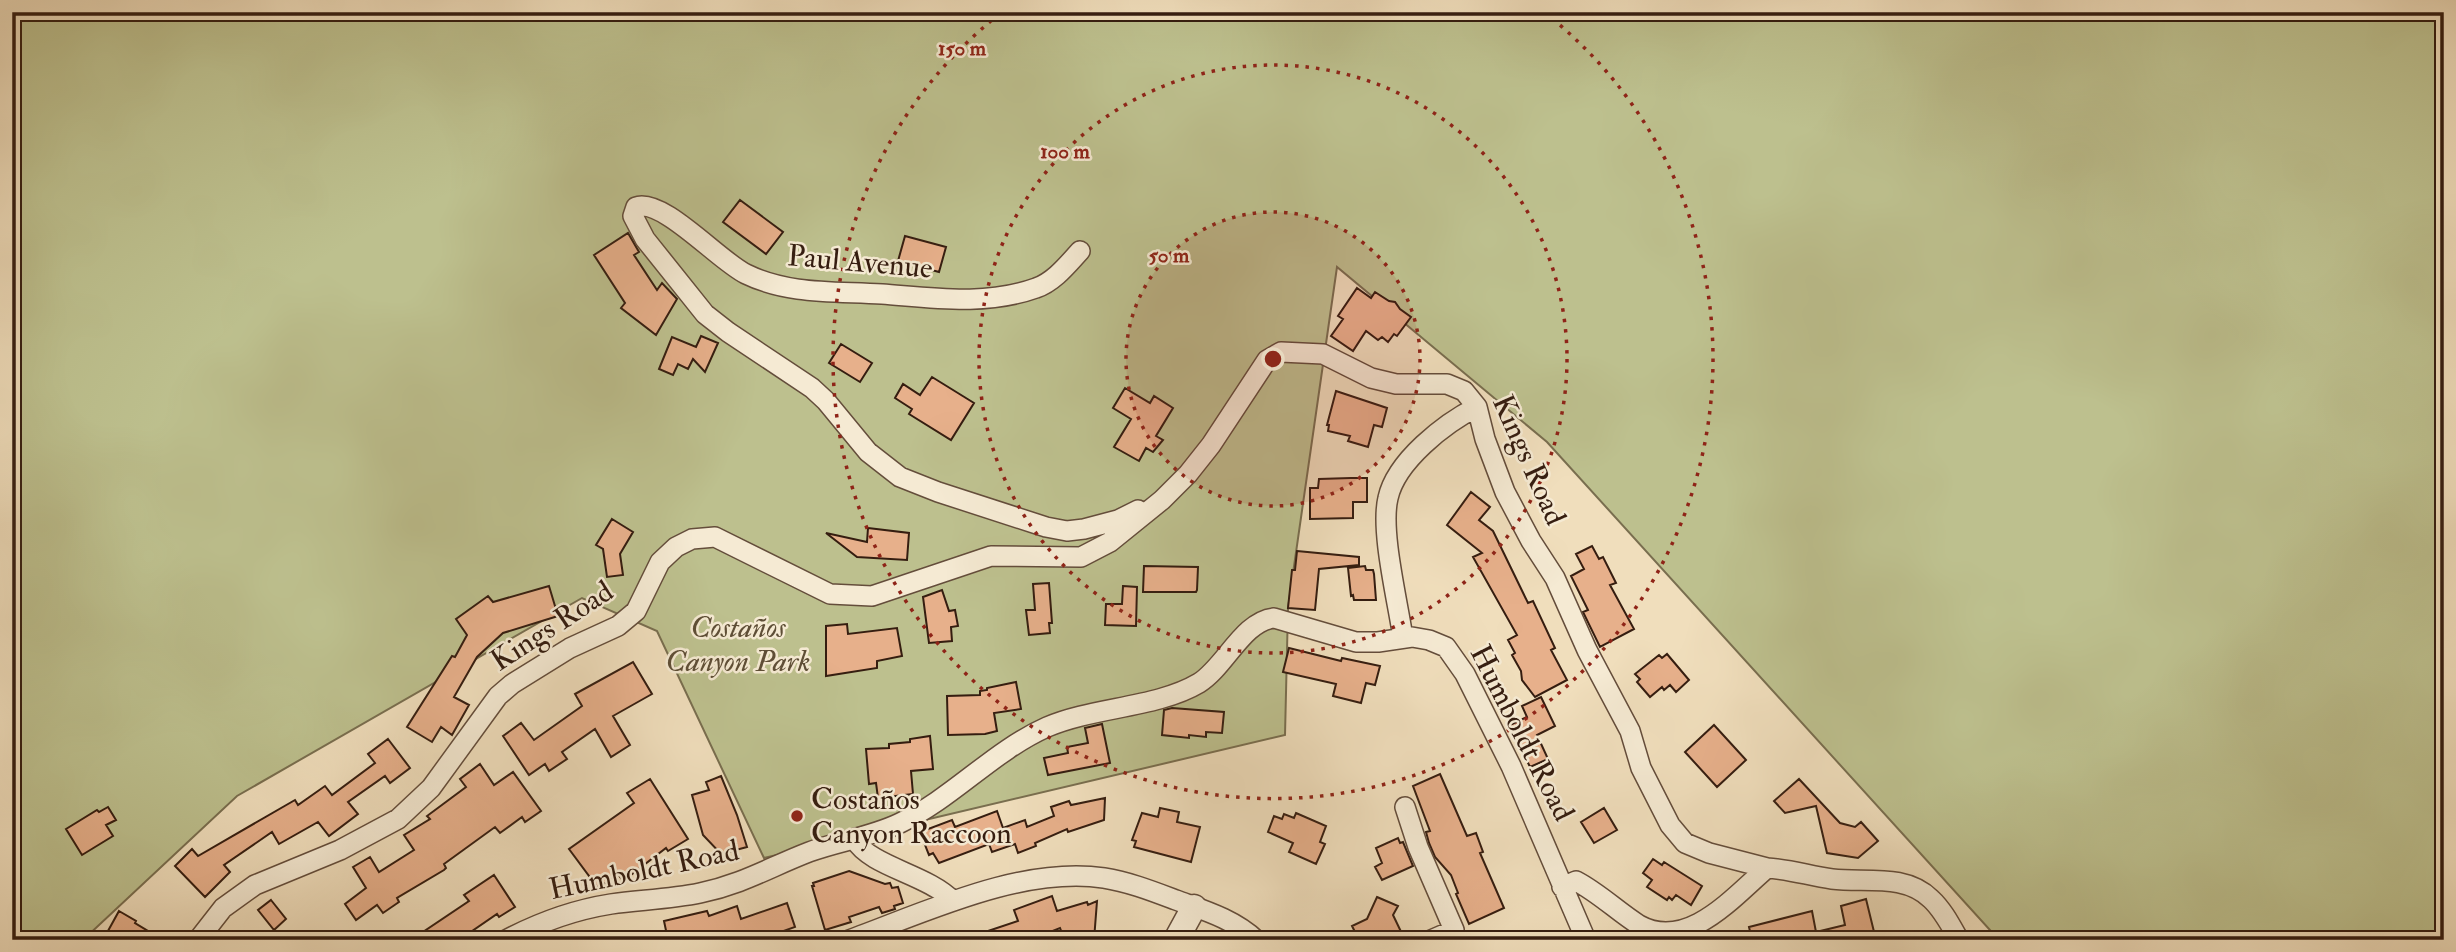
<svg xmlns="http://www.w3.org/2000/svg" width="2456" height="952" font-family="'IM FELL Double Pica',serif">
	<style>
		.green { fill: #bdc08e; stroke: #796e4f; stroke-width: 2 }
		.building { fill: #e7b08b; stroke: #351d10; stroke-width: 2 }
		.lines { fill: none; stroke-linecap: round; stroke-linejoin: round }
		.minor-casing { stroke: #644d3b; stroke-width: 22 }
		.tertiary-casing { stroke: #644d3b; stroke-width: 27 }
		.minor { stroke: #f5ead3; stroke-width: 19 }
		.tertiary { stroke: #f5ead3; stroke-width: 24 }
		.ring { fill: none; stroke: #8f2418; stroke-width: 3.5; stroke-dasharray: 3.5 7 }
		.poi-dot { fill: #8f2418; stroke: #f5ead3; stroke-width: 2.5 }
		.labels { text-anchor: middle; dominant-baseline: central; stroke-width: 5; stroke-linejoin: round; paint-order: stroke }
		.street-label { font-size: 30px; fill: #351d10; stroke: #f5ead3 }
		.park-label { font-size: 30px; font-style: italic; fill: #5e4e36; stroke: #f5ead3 }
		.poi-label { font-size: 30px; fill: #351d10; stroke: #f5ead3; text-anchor: start }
		.centre { fill: #8f2418; stroke: #f5ead3; stroke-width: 3.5 }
		.ring-label { font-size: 21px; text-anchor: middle; font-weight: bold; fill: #8f2418; stroke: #f5ead3; stroke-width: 5; stroke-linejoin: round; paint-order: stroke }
	</style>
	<rect width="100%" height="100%" fill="#f0debc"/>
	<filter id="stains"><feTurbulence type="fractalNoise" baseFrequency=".00286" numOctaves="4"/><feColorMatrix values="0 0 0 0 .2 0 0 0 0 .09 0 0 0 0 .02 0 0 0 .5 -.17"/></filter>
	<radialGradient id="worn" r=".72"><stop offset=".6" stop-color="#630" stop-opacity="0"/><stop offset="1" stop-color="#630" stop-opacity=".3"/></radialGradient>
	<path class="green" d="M 12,12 L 2444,12 L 2444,940 L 1999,940 L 1547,442 L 1337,267 L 1288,608 L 1285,735 L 764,858 L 657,631 L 582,598 L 237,796 L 83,940 L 12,940 Z"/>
	<path class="building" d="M 740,200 L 783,232 L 766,254 L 723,222 Z
		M 628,233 L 639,252 L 634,255 L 657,290 L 662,283 L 677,299 L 656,335 L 621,308 L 625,303 L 594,255 Z
		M 905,236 L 946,247 L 939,272 L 898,261 Z
		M 1357,288 L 1371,298 L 1375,292 L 1389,301 L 1395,302 L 1400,309 L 1411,317 L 1397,336 L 1394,334 L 1388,342 L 1382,337 L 1378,340 L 1366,331 L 1353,351 L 1331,336 L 1343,319 L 1338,316 Z
		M 701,336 L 718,343 L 705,372 L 693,359 L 688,369 L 678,364 L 673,375 L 659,369 L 672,337 L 696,347 Z
		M 841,344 L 872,363 L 860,382 L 829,363 Z
		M 932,377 L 974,403 L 951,440 L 909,414 L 912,409 L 895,398 L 903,384 L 920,395 Z
		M 1125,388 L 1150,403 L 1154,396 L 1173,408 L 1156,436 L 1163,440 L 1153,452 L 1146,448 L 1139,461 L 1114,447 L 1131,419 L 1113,408 Z
		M 1336,391 L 1387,408 L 1382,427 L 1374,425 L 1368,447 L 1348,441 L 1350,436 L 1328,431 L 1329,425 L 1327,425 Z
		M 1351,478 L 1367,478 L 1367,502 L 1353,502 L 1353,518 L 1310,519 L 1310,488 L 1318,488 L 1319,479 Z
		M 1471,492 L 1490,507 L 1479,520 L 1493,531 L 1528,603 L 1533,601 L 1555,648 L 1551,650 L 1567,680 L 1535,697 L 1522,680 L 1521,671 L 1512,655 L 1515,653 L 1508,640 L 1517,635 L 1473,557 L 1482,553 L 1447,525 Z
		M 612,519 L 633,532 L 620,554 L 623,575 L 607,577 L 603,549 L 596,545 Z
		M 868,528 L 909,533 L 907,560 L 857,557 L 826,533 L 867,542 Z
		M 1592,546 L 1599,559 L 1603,557 L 1616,583 L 1610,585 L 1634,629 L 1600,647 L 1583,612 L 1588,610 L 1571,576 L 1584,569 L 1576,554 Z
		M 1297,551 L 1359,557 L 1359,565 L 1319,569 L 1315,610 L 1288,608 L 1292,570 L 1295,570 Z
		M 1144,566 L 1198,567 L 1197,590 L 1196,592 L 1143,592 Z
		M 1365,566 L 1366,570 L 1373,570 L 1374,574 L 1376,600 L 1354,600 L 1353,595 L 1351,596 L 1348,568 Z
		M 1049,583 L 1052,623 L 1049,623 L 1050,633 L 1029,635 L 1026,610 L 1035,610 L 1033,584 Z
		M 549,586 L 558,616 L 503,633 L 477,657 L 454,697 L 469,705 L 452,735 L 441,727 L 432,742 L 407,727 L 452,656 L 455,657 L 467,635 L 456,619 L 488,596 L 493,602 Z
		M 1123,586 L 1137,587 L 1136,626 L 1105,625 L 1106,604 L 1122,604 Z
		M 942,590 L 949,611 L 955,610 L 958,626 L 951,627 L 952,641 L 929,643 L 923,597 Z
		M 847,624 L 848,634 L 897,628 L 902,656 L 877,661 L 877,668 L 826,676 L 826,626 Z
		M 1289,648 L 1341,661 L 1342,658 L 1380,666 L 1375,685 L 1366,683 L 1361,703 L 1333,696 L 1336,684 L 1283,672 Z
		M 1667,654 L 1689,680 L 1676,692 L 1670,685 L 1664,690 L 1662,687 L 1650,697 L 1637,682 L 1640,679 L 1635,674 L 1659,655 L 1662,658 Z
		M 633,662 L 652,694 L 613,716 L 630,745 L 611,757 L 595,729 L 562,752 L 567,759 L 549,771 L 545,764 L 529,775 L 503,736 L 521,723 L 534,740 L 582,706 L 575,694 Z
		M 1016,682 L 1021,709 L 994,713 L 997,731 L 985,734 L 948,735 L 947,696 L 980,695 L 980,691 L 987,690 L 987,688 Z
		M 1541,697 L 1555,726 L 1537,735 L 1548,759 L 1530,767 L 1510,725 L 1527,717 L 1522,706 Z
		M 1172,708 L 1224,712 L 1222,733 L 1206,732 L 1206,737 L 1189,735 L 1189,738 L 1162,735 L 1164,710 Z
		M 1102,724 L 1110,763 L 1048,775 L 1044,758 L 1068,753 L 1067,747 L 1088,743 L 1085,728 Z
		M 1714,725 L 1746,760 L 1717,787 L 1685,752 Z
		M 930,736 L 933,769 L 911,771 L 913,794 L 878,798 L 876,783 L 869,784 L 866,749 L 889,748 L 889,744 L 910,742 L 910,739 Z
		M 388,739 L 410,768 L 390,783 L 385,776 L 348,802 L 358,814 L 329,836 L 318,822 L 279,844 L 272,832 L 224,865 L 230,872 L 205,897 L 175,866 L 192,849 L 198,856 L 295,800 L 298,805 L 325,786 L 332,795 L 375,763 L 368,754 Z
		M 480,764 L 494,785 L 513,772 L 541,811 L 525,822 L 522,817 L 500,833 L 495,827 L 444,864 L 446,868 L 444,870 L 397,898 L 399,902 L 383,913 L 377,905 L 356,920 L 345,904 L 366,888 L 353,867 L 370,857 L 379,872 L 414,850 L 404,835 L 430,819 L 427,816 L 466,787 L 460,779 Z
		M 1440,774 L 1467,836 L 1476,833 L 1483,852 L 1480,853 L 1504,908 L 1469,924 L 1456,894 L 1458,893 L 1451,875 L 1435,857 L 1429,843 L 1426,832 L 1430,831 L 1413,786 Z
		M 721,776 L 737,815 L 747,847 L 721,854 L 703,835 L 692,795 L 709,790 L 706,782 Z
		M 650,779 L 688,839 L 668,851 L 666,848 L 623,881 L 618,874 L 598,888 L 569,849 L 634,803 L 627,793 Z
		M 1799,779 L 1840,823 L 1855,827 L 1861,822 L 1878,841 L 1858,858 L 1827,853 L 1816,806 L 1785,813 L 1774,801 Z
		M 1105,798 L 1104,820 L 1068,832 L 1067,829 L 1035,843 L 1036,846 L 1018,853 L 1015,844 L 992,852 L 989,844 L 939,863 L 933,853 L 929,855 L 920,832 L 952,820 L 955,827 L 997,811 L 1003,828 L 1025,820 L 1027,827 L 1054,816 L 1051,807 L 1069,801 L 1071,805 Z
		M 108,807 L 116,820 L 106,825 L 113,836 L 82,855 L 66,829 L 97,810 L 99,812 Z
		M 1160,808 L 1179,812 L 1177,822 L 1200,827 L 1191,862 L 1134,847 L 1136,841 L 1132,840 L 1142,813 L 1158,817 Z
		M 1604,808 L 1617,830 L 1594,843 L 1581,822 Z
		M 1296,813 L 1326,826 L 1320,842 L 1325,844 L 1316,864 L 1289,852 L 1293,843 L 1268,832 L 1274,816 L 1282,819 L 1284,814 L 1294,818 Z
		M 1398,838 L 1400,843 L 1403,842 L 1413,866 L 1382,880 L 1375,867 L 1382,863 L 1376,848 Z
		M 1653,859 L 1662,865 L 1664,862 L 1702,886 L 1691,905 L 1676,895 L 1672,900 L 1669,897 L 1667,900 L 1647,887 L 1652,880 L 1643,873 Z
		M 849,871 L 885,884 L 890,883 L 892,888 L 898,887 L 903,903 L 894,906 L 895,909 L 882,913 L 879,907 L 849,917 L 851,922 L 825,930 L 812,886 L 814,886 L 813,883 Z
		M 494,875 L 515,907 L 499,917 L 497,914 L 459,940 L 411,940 L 469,901 L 464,895 Z
		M 1052,896 L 1057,911 L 1087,902 L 1088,905 L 1097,901 L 1094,940 L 1073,940 L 1072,935 L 1064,938 L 1060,928 L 1030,940 L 970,940 L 970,937 L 1018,921 L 1014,910 Z
		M 1377,897 L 1398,906 L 1393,915 L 1405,940 L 1359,940 L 1352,926 L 1367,919 Z
		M 1866,899 L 1876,940 L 1752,940 L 1749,927 L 1812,911 L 1816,932 L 1845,925 L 1841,906 Z
		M 271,900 L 286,919 L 274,930 L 258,910 Z
		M 787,903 L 795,927 L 758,940 L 722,940 L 719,932 L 685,940 L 668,940 L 664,921 L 707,911 L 709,916 L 737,906 L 741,919 Z
		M 119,911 L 136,921 L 135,923 L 163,940 L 103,940 Z"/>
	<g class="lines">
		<g class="minor-casing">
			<path id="minor" d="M 1080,251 C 1068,264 1054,282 1036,288 C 986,306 934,298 882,294 C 836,291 789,295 746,274 C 719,261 662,197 636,207 L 633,216 L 645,239 L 705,314 L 728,332 L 812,388 L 826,401 L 868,452 L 900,477 L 938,492 L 1046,527 L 1067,531 L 1084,529 L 1118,520 L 1138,510
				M 1403,638 C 1398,602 1380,531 1388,498 C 1396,461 1445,423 1477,407
				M 1405,807 L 1418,847 L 1454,930 L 1431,940
				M 855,840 C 871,867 927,874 953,901
				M 1562,887 L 1576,881 C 1599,893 1617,911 1639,925 C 1688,952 1734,896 1767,868 C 1789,869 1810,876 1832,879 C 1865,883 1905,873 1931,899 C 1943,910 1951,926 1959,940
				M 198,940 L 223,908 L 255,885 L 340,850 L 398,819 L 431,788 L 498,696 L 512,684 L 570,648 L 618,626 L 636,611 L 660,562 L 676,547 L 692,539 L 715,537 L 830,594 L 872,596 L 991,556 L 1081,557 L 1110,542 L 1162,500 L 1188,474 L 1211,445 L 1267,360 L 1281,352 L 1323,354 L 1371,378 L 1396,384 L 1447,384 L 1464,391 L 1477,407 L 1485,439 L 1505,492 L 1531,541 L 1555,578 L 1587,650 L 1630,731 L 1641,768 L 1670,825 L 1685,843 L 1709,853 L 1767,868
				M 506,940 C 540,922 573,910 611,904 C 640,900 671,899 700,893 C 743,884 770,867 809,852 C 839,841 871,837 900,823 C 953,798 993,751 1047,727 C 1093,707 1157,708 1199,683 C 1225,667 1243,621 1274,618 L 1356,642 L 1378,642 L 1412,637 L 1429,640 L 1446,647 L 1465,674 L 1511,766 L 1586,940
				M 849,940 C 926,912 1021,866 1104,878 C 1129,882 1152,891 1176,900 C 1203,910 1234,919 1256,940"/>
		</g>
		<g class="tertiary-casing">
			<path id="tertiary" d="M 1176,940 L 1194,907"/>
		</g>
		<use href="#minor" class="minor"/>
		<use href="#tertiary" class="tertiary"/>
	</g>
	<circle cx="1273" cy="359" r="147" fill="#8f2418" fill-opacity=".12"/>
	<g class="ring">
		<circle cx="1273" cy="359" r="147"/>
		<circle cx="1273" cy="359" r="294"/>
		<path d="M1544 12A440 440 0 1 1 1002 12"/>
	</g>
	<circle class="poi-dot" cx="797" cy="816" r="7"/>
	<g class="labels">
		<g class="street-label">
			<text transform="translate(860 262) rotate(5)">Paul Avenue</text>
			<text transform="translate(1529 460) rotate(66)">Kings Road</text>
			<text transform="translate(552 626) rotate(-33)">Kings Road</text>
			<text transform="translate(1522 733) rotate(63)">Humboldt Road</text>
			<text transform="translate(644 870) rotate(-12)">Humboldt Road</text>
		</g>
		<g class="park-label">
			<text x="738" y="627">Costaños<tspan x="738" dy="34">Canyon Park</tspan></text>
		</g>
		<g class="poi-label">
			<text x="811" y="799">Costaños<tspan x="811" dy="34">Canyon Raccoon</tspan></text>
		</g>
	</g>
	<circle cx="1273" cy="359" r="10" class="centre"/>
	<g class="ring-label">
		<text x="962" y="55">150 m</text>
		<text x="1065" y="158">100 m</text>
		<text x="1169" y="262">50 m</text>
	</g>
	<rect width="2456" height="952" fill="none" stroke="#f0debc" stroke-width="42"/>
	<rect x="14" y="14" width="2428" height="924" fill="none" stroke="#351d10" stroke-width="3.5"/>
	<rect x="21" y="21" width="2414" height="910" fill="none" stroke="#351d10" stroke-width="2"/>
	<rect width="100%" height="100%" filter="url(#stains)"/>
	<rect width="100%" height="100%" fill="url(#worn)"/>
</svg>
